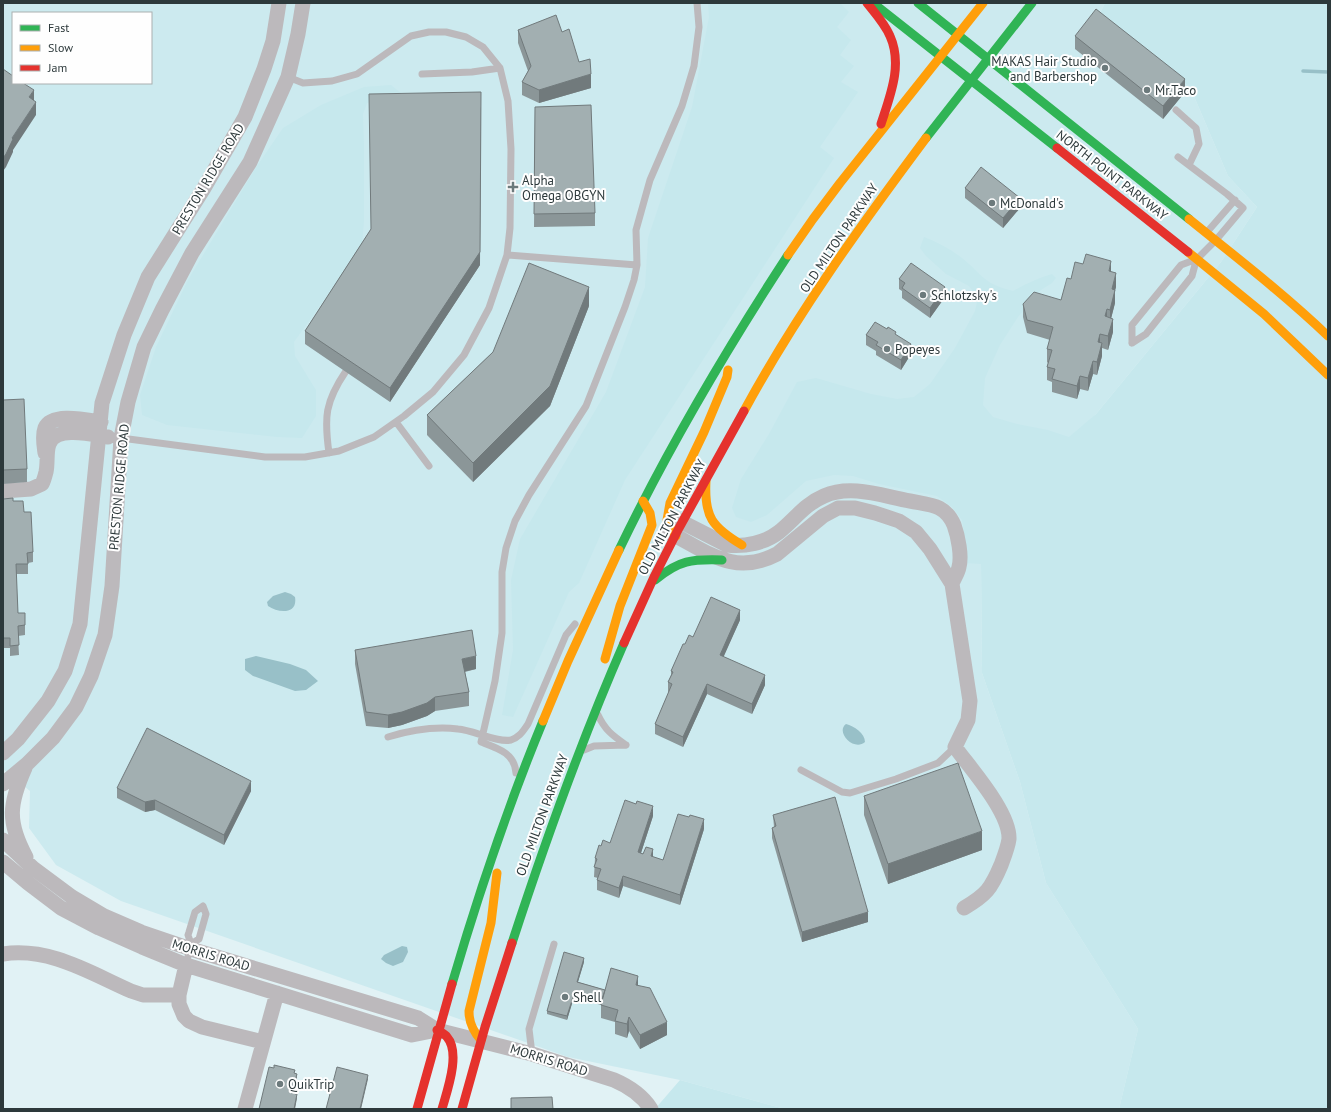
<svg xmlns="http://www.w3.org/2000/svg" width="1331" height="1112" font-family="'PT Sans',sans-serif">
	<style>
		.built { fill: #cceaef; fill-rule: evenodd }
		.green { fill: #c6e8ed }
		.water { fill: #98c0c8 }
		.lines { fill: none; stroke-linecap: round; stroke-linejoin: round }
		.stream { stroke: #98c0c8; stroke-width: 3.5 }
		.lane { stroke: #bcb9bc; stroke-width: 7 }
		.street { stroke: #bcb9bc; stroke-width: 15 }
		.fast { stroke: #30b455; stroke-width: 9 }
		.slow { stroke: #ff9f0a; stroke-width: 9 }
		.jam { stroke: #e5322d; stroke-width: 9 }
		.wall { fill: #8b9698 }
		.shaded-wall { fill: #717a7c }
		.building { fill: #a2afb1; stroke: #717a7c }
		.poi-dot { fill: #6c7a7c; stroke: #fefefe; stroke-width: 1.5 }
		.labels { text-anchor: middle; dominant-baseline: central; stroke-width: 4; stroke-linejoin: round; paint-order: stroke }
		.poi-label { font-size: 13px; fill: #2d393b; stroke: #fefefe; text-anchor: start }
		.street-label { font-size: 13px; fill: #2d393b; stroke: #fefefe }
	</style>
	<rect width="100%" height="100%" fill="#e1f2f5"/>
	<path class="built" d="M 3,3 L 1105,3 L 1099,15 L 1190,87 L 1228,176 L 1257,207 L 1221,262 L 1096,414 L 981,551 L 982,673 L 1020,782 L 1046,883 L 1138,1029 L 1119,1109 L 785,1109 L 680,1080 L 568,1057 L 121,901 L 56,865 L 29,828 L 30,791 L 3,769 ZM 13,13 L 151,13 L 151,83 L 13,83 Z"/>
	<path class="green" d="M 708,3 L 840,3 L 849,12 L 837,27 L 851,40 L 840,55 L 854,66 L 841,82 L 858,92 L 820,147 L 834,158 L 625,480 L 579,583 L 569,592 L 513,717 L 502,715 L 513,650 L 511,580 L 520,539 L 606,392 L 645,287 L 648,238 L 692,107 L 709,17 Z
		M 1105,3 L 1328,3 L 1328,1109 L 1119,1109 L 1138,1029 L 1046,883 L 1020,782 L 982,673 L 981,564 L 966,563 L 966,546 L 962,520 L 952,507 L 937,496 L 879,484 L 853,476 L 834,475 L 806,481 L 767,515 L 751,522 L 736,517 L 732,508 L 741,479 L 769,434 L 797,382 L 816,378 L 871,394 L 897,399 L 914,397 L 930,384 L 955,348 L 975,311 L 978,298 L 969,286 L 946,274 L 926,256 L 920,248 L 924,237 C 940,243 956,252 969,264 C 977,271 985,281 995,285 C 1001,288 1007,289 1013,291 C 1026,284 1038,278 1052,274 L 1056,278 L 1052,283 L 1041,290 L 1018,317 L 1000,345 L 985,378 L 983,405 L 993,417 L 1017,424 L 1048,430 L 1069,437 L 1096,414 L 1221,262 L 1257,207 L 1228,176 L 1190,87 L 1099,15 Z
		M 391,85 L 407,98 L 367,103 L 363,114 L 364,146 L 364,221 L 362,245 L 342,275 L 294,342 L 295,356 L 316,390 L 316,416 L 302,438 L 277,437 L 167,425 L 142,415 L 140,395 L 156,347 L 188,280 L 255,169 L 283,128 L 321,105 L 364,87 Z
		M 680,1080 L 785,1109 L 655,1109 Z"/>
	<path class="water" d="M 285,592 L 291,594 L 295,597 C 298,615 278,613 268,606 L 267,602 L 273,596 Z
		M 256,656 L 290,664 L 306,670 L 318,681 L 306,690 L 295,691 L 253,676 L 245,670 L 245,659 Z
		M 846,724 C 854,726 865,733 865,742 C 854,752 835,732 846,724 Z
		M 402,946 L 407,947 L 408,952 L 403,962 L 393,966 L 386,963 L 381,959 L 384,955 Z"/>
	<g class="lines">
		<path class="stream" d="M 1303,71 L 1328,72"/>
		<path class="lane" d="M 422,74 L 472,72 L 500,68
			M 1176,110 L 1196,128 L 1199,144 L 1189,165
			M 1207,232 L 1235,200
			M 507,255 L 637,265 L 636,230 L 650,180 L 682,106 L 694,66 L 699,27 L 697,3
			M 1132,343 L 1132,325 L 1181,265 L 1197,259 L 1216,240 L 1243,208 L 1227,194 L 1178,157
			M 1132,343 L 1146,334 L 1192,276 L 1196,261
			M 396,422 L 429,466
			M 121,438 L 265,457 L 305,457 L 339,451 L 374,437 L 404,416 L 433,392 L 464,355 L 489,308 L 507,255 L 510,228 L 511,149 L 508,101 L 500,68 L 483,47 L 466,37 L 446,32 L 429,32 L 411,36 L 357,74 L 332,81 L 303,83 L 288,77
			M 329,453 C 324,417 325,402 346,371
			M 598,715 C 605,730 612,735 626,745
			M 388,737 C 411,730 433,726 458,729 C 473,730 498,743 511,740 C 520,737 523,731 528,724 L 566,635 L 575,624
			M 584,750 L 594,746 L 626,745
			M 801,770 L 842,792 L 850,793 L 896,779 L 938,763 L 955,747
			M 516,773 C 515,753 497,748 481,742 L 495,681 L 502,633 L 502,572 L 506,548 L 515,521 L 529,495 L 586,406 L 625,307 L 634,280 L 637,265
			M 186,965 L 191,944 L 188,935 L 189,932 L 195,912 L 203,906 L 206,914 L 199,939 L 191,944
			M 532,1054 L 529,1029 L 554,944"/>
		<path class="street" d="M 45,453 C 44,446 42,436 45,428 C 52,412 87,420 101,422
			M 3,491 L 31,489 L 42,484 C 44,480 45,476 46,472 C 48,463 46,452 49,444 C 56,425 94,435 108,437
			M 674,518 L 727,545 C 745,547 765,543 779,532 C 794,520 805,504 824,496 C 851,484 882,496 910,501 C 930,505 945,504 954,525 C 958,536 962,556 959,567 C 958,573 954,578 952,584
			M 668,532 C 707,551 733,577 777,554 L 823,516 L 838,508 L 855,508 L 875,513 L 899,521 L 916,532 L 930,549 L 952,584 L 970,701 L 968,720 L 955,747 C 970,768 1010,812 1009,839 C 1008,847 1004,857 1001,865 C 991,889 986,895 964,908
			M 3,753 L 18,739 L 48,701 L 65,671 L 80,624 L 102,403 L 124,335 L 148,277 L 204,188 L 245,117 L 264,69 L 273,41 L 279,3
			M 25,768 C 9,804 7,822 26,857
			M 3,784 L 27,764 L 53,738 L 76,707 L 91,676 L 105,635 L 112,586 L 121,438 L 128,402 L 144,347 L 162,310 L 192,253 L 250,162 L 288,77 L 298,34 L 303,3
			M 3,840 L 33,868 L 72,897 L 104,916 L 141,932 L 194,950 L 418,1018 L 437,1030 L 532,1054 L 614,1080 C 628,1086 642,1095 651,1109
			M 3,862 L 28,883 L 61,908 L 99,928 L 142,947 L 186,965 L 412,1035 L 437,1030
			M 3,954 C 50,947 90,973 131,991 L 143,995 L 179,995
			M 186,965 L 179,995 L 179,1004 L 184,1016 L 189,1021 L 202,1027 L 263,1042
			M 245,1109 L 277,993"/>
		<path class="fast" d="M 873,3 L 1057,148
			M 918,3 L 1189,219
			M 926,138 L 1032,3
			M 619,550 C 668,448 726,350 788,255
			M 655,580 C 679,560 692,559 722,560
			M 512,943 C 545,842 581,741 624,643
			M 452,984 C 478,895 508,806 543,721"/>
		<path class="slow" d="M 1189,219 C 1236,257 1284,294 1328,336
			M 1188,252 L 1264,314 L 1328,375
			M 788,255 L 813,219 L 840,183 L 983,3
			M 744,411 C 796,315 861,225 926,138
			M 706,481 C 704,517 712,527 742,545
			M 676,536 L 672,531 L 667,520 L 670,503 L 704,432 L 727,377 L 728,370
			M 605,659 L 620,606 L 652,525 L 650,513 L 643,501
			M 543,721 L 568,661 L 619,550
			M 481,1040 C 473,1031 469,1023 469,1011 L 491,923 L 497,873"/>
		<path class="jam" d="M 867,3 C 875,13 885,24 890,36 C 903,65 890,96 881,124
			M 1057,148 L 1188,252
			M 624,643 L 654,577 L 679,528 L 744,411
			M 437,1030 C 440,1032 445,1034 447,1037 C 461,1053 447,1091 442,1109
			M 417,1109 L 452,984
			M 462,1109 L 485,1027 L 512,943"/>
	</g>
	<path class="wall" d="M 518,30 L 562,32 L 579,62 L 591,88 L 539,103 L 522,95 L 522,82 L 528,71 L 518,43 Z
		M 1075,36 L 1185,92 L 1163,119 L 1075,49 Z
		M 535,107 L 595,213 L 595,226 L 534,227 Z
		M 965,188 L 1020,208 L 1003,228 L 965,198 Z
		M 371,229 L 480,265 L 390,402 L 305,344 L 305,331 Z
		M 1111,272 L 1116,287 L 1115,290 L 1115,303 L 1111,318 L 1113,332 L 1108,350 L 1102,348 L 1102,356 L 1097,375 L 1093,374 L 1088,391 L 1080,389 L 1077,399 L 1052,392 L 1052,382 L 1047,380 L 1047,367 L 1048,363 L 1047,362 L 1047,349 L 1050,340 L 1027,333 L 1023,317 L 1023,304 L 1061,300 L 1071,279 Z
		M 899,279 L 945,297 L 930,318 L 902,298 L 902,291 L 899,289 Z
		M 589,306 L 550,406 L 473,482 L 427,435 L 427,415 L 493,352 Z
		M 866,335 L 896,335 L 911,354 L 901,370 L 876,355 L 876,351 L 866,345 Z
		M 3,400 L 27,469 L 27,482 L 3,484 Z
		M 3,499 L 13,501 L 24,512 L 33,552 L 33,562 L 28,563 L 28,574 L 16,574 L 18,613 L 25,625 L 25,635 L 18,636 L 19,655 L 10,656 L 10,648 L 3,648 Z
		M 740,620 L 723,657 L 765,685 L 752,714 L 707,694 L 683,747 L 655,734 L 655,724 L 669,692 L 668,692 L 668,682 L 671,675 L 671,671 L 685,644 L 693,637 Z
		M 355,650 L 476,669 L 465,672 L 469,692 L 469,706 L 435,711 L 427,716 L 402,725 L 388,728 L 366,726 L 355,664 Z
		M 117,788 L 251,791 L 224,845 L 155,810 L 145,812 L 117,798 Z
		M 864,796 L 982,850 L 888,884 L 864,815 Z
		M 773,815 L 868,922 L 802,942 L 772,838 L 772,828 L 774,827 Z
		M 653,816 L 641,853 L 663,860 L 704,829 L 680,905 L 623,886 L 619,898 L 597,890 L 597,880 L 598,878 L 594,877 L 595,858 L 610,843 Z
		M 584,962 L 578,982 L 605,990 L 638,985 L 667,1035 L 640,1049 L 629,1031 L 627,1038 L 615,1034 L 615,1022 L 601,1018 L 601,1005 L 574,997 L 567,1020 L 547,1014 L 547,1011 Z"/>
	<path class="shaded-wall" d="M 591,74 L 591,88 L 539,103 L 539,90 Z
		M 1185,79 L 1185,92 L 1163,119 L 1163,106 Z
		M 34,90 L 34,103 L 29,97 Z
		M 36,102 L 36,115 L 13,150 L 13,152 L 6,167 L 3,171 L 3,158 L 12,138 Z
		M 481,106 L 480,265 L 390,402 L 390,388 Z
		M 1020,198 L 1020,208 L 1003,228 L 1003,218 Z
		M 1111,261 L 1111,275 L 1109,271 Z
		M 1116,273 L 1116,287 L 1112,302 L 1112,289 Z
		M 589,287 L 589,306 L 550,406 L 473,482 L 473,463 Z
		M 945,287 L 945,297 L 930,318 L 930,308 Z
		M 1115,290 L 1115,303 L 1110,323 L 1110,310 Z
		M 1107,309 L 1107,322 L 1105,316 Z
		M 1113,319 L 1113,332 L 1108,350 L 1108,336 Z
		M 1100,334 L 1100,347 L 1098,342 Z
		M 1102,343 L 1102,356 L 1097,375 L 1097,362 Z
		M 911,344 L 911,354 L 901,370 L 901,360 Z
		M 1093,361 L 1093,374 L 1088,391 L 1088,378 Z
		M 1080,376 L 1080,389 L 1077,399 L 1077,386 Z
		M 740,610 L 740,620 L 720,665 L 720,655 Z
		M 476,656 L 476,669 L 462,672 L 462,659 Z
		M 765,675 L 765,685 L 752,714 L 752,704 Z
		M 707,684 L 707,694 L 683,747 L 683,737 Z
		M 435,697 L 435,711 L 427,716 L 402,725 L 388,728 L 388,715 Z
		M 251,781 L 251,791 L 224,845 L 224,835 Z
		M 155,800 L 155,810 L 145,812 L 145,802 Z
		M 653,806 L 653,816 L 638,862 L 638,852 Z
		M 704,819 L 704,829 L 680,905 L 680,895 Z
		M 982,831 L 982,850 L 888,884 L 888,864 Z
		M 653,849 L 653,859 L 651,856 Z
		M 623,876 L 623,886 L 619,898 L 619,888 Z
		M 868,912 L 868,922 L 802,942 L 802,932 Z
		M 584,958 L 584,962 L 577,985 L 577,982 Z
		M 638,976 L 638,989 L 636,985 Z
		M 574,994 L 574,997 L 567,1020 L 567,1016 Z
		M 629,1017 L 629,1031 L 627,1038 L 627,1024 Z
		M 667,1022 L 667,1035 L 640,1049 L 640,1035 Z
		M 297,1074 L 297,1077 L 293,1091 L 293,1088 Z
		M 368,1075 L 368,1079 L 361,1109 L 360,1109 Z
		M 297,1094 L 297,1098 L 295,1109 L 294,1109 Z"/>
	<path class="building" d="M 1096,9 L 1185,79 L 1163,106 L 1075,36 Z
		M 556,15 L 562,32 L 569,29 L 579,62 L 590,59 L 591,74 L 539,90 L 522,82 L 531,66 L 518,30 Z
		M 3,69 L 13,76 L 13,83 L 23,83 L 34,90 L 29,97 L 36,102 L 12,138 L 13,139 L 6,154 L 3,158 Z
		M 481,92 L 480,252 L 390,388 L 305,331 L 371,229 L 369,94 Z
		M 591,105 L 595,213 L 534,214 L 535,107 Z
		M 981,167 L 1020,198 L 1003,218 L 965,188 Z
		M 1086,254 L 1111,261 L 1109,271 L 1116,273 L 1112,289 L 1115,290 L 1110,310 L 1107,309 L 1105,316 L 1113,319 L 1108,336 L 1100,334 L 1098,342 L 1102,343 L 1097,362 L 1093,361 L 1088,378 L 1080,376 L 1077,386 L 1052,379 L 1055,369 L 1047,367 L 1052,350 L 1047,349 L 1053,327 L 1027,320 L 1023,304 L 1034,292 L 1061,300 L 1067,278 L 1071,279 L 1075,262 L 1083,264 Z
		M 529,263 L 589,287 L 550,386 L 473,463 L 427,415 L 493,352 Z
		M 911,263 L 945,287 L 930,308 L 902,288 L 905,283 L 899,279 Z
		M 875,322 L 887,329 L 888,327 L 896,332 L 895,334 L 911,344 L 901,360 L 876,345 L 878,342 L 866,335 Z
		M 24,399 L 27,469 L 3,470 L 3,400 Z
		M 13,498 L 13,501 L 23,501 L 24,512 L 31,512 L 33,552 L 27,553 L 28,564 L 16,564 L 18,613 L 25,613 L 25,625 L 18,626 L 19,645 L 10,646 L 10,638 L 3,638 L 3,499 Z
		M 711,597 L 740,610 L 720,655 L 765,675 L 752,704 L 707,684 L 683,737 L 655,724 L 672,684 L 668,682 L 673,672 L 671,671 L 683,644 L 685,644 L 689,635 L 693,637 Z
		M 472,630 L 476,656 L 462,659 L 469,692 L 435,697 L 427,703 L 402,712 L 388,715 L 366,712 L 355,650 Z
		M 147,728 L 251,781 L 224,835 L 155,800 L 145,802 L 117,788 Z
		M 958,763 L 982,831 L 888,864 L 864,796 Z
		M 835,797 L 868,912 L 802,932 L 772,828 L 776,826 L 773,815 Z
		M 625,800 L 636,804 L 637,801 L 653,806 L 638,852 L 643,854 L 646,847 L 653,849 L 651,856 L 663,860 L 678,814 L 689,817 L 690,815 L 704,819 L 680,895 L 623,876 L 619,888 L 597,880 L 601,869 L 594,867 L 597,859 L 595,858 L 599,845 L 601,846 L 603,840 L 610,843 Z
		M 564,952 L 584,958 L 577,982 L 605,990 L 601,1002 L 574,994 L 567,1016 L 547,1011 Z
		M 611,968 L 638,976 L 636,985 L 650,988 L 667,1022 L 640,1035 L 629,1017 L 627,1024 L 615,1021 L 618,1010 L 601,1005 Z
		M 274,1065 L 295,1070 L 294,1073 L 297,1074 L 293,1088 L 297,1088 L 295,1094 L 297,1094 L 294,1109 L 259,1109 L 269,1067 L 274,1068 Z
		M 337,1067 L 368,1075 L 360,1109 L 326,1109 Z
		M 552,1097 L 553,1109 L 511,1109 L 511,1098 Z"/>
	<g class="poi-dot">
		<circle cx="1105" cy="68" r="4"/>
		<circle cx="1147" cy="90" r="4"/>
		<path d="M511 181h4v4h4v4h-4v4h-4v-4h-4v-4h4z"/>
		<circle cx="992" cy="203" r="4"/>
		<circle cx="923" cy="295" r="4"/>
		<circle cx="887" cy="349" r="4"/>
		<circle cx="565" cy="997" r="4"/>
		<circle cx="280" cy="1084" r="4"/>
	</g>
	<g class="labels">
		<g class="poi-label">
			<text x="1097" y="61" text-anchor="end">MAKAS Hair Studio<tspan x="1097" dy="15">and Barbershop</tspan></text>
			<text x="1155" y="90">Mr.Taco</text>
			<text x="522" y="180">Alpha<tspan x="522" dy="15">Omega OBGYN</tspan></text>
			<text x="1000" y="203">McDonald's</text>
			<text x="931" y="295">Schlotzsky's</text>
			<text x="895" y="349">Popeyes</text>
			<text x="573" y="997">Shell</text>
			<text x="288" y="1084">QuikTrip</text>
		</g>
		<g class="street-label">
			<text transform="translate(1112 175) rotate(38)">NORTH POINT PARKWAY</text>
			<text transform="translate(208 179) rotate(-59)">PRESTON RIDGE ROAD</text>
			<text transform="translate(839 238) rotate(-56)">OLD MILTON PARKWAY</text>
			<text transform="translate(119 487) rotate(-85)">PRESTON RIDGE ROAD</text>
			<text transform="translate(672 517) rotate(-62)">OLD MILTON PARKWAY</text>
			<text transform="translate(542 815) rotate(-70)">OLD MILTON PARKWAY</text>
			<text transform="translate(211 955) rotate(17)">MORRIS ROAD</text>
			<text transform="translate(549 1060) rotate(17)">MORRIS ROAD</text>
		</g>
	</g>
	<rect width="1331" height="1112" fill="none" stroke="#2d393b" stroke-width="8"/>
	<rect x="12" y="12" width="140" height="72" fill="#fefefe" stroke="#aaafb0"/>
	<rect x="20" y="25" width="20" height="6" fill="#30b455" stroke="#aaafb0"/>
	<text x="48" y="32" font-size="12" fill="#2d393b">Fast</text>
	<rect x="20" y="45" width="20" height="6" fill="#ff9f0a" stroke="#aaafb0"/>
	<text x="48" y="52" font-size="12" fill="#2d393b">Slow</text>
	<rect x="20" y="65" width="20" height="6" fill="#e5322d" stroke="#aaafb0"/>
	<text x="48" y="72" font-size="12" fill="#2d393b">Jam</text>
</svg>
